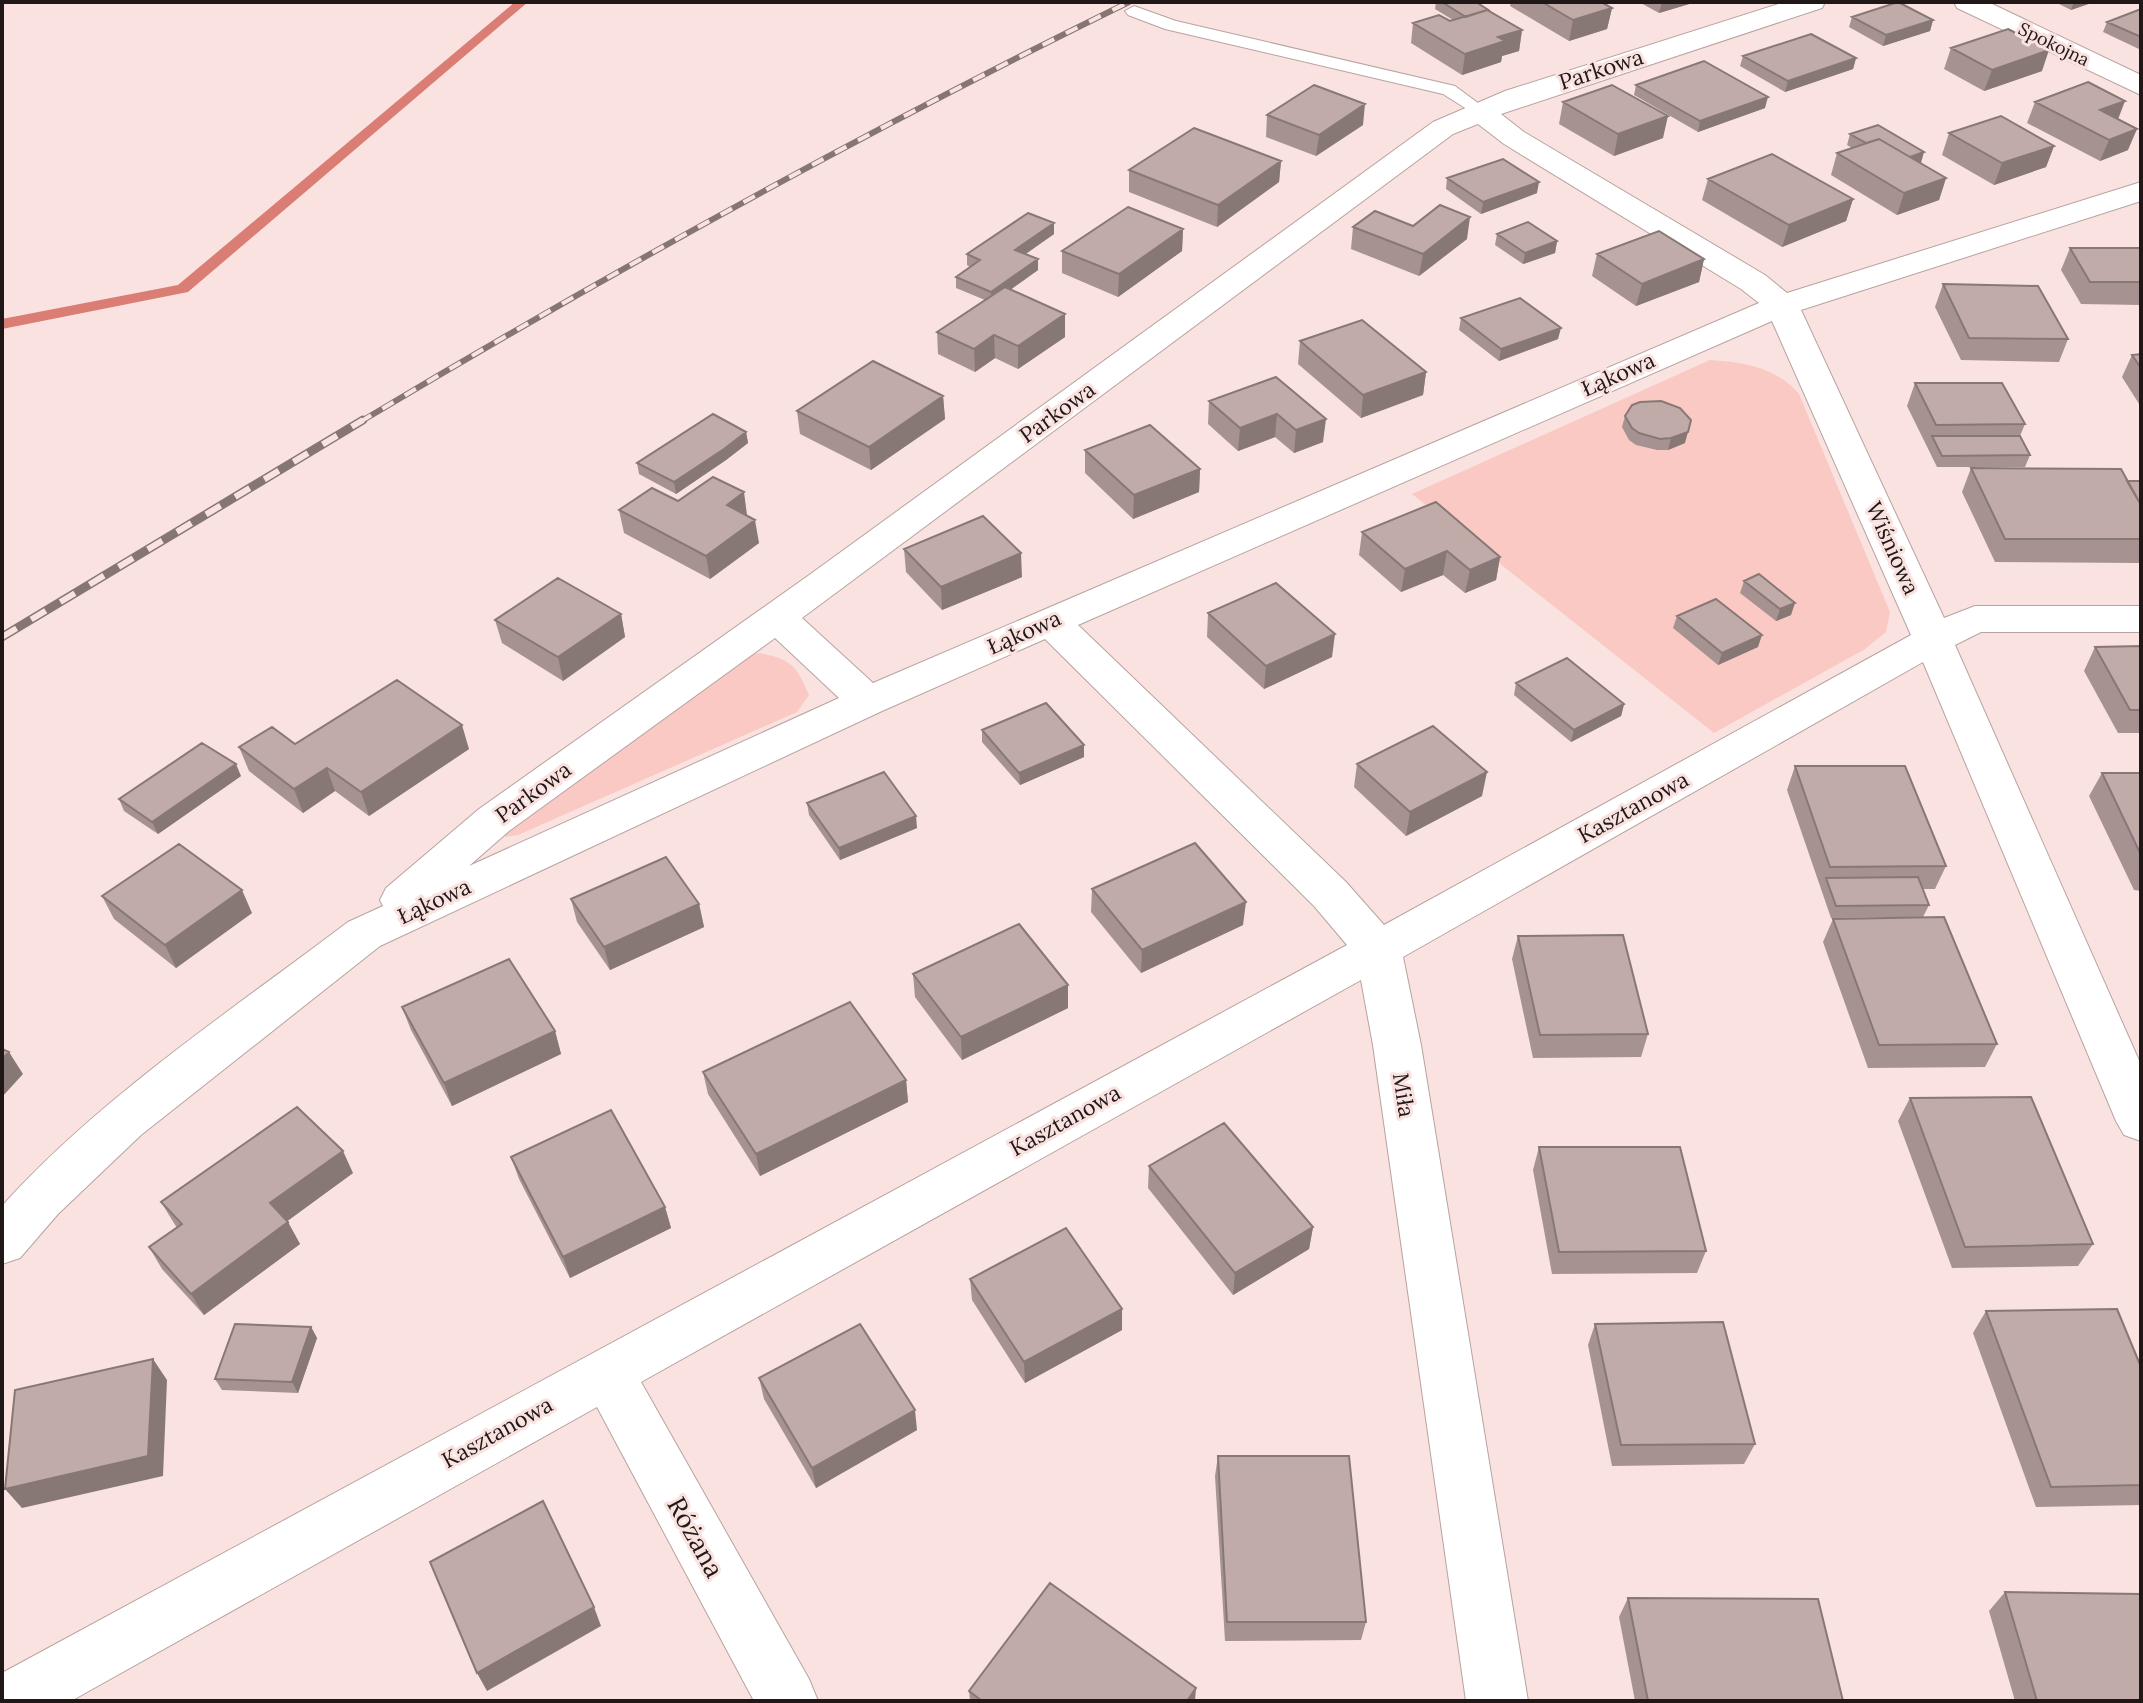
<svg xmlns="http://www.w3.org/2000/svg" width="2143" height="1703" font-family="Lora,serif">
	<style>
		.green { fill: #fbc9c3 }
		.lines { fill: none; stroke-linecap: round; stroke-linejoin: round }
		.stream { fill: #da7d74; fill-rule: evenodd }
		.lane-casing { stroke: #b8a3a0; stroke-width: 2 }
		.street-casing { stroke: #b8a3a0; stroke-width: 2 }
		.lane { fill: #fff; fill-rule: evenodd }
		.street { fill: #fff; fill-rule: evenodd }
		.rail-far1-casing { stroke: #857674; stroke-width: 6 }
		.rail-casing { stroke: #857674; stroke-width: 9 }
		.rail-far1 { stroke: #f9e2df; stroke-width: 4; stroke-dasharray: 13; stroke-linecap: butt }
		.rail { stroke: #f9e2df; stroke-width: 6; stroke-dasharray: 17; stroke-linecap: butt }
		.wall { fill: #a69391 }
		.shaded-wall { fill: #877876 }
		.building { fill: #c1aba9; stroke: #877876; stroke-width: 2 }
		.labels { text-anchor: middle; dominant-baseline: central; stroke-width: 6; stroke-linejoin: round; paint-order: stroke }
		.far-street-label { font-size: 18px; fill: #201817; stroke: #f9e2df }
		.street-label { font-size: 22px; fill: #201817; stroke: #f9e2df }
		.near-street-label { font-size: 26px; fill: #201817; stroke: #f9e2df }
	</style>
	<rect width="100%" height="100%" fill="#f9e2df"/>
	<path class="green" d="M 1710,360 C 1743,362 1776,367 1799,394 L 1890,612 L 1886,632 L 1865,649 L 1714,733 L 1412,494 Z
		M 760,653 C 791,659 797,666 809,695 L 797,712 L 518,835 L 505,837 L 507,830 L 744,655 Z"/>
	<g class="lines">
		<path class="stream" d="M 515,2 L 528,2 L 188,292 L 2,329 L 2,319 L 178,285 Z"/>
		<g class="lane-casing">
			<path id="lane" d="M 1134,6 L 1176,21 L 1455,86 L 1490,112 L 1481,118 L 1443,94 L 1165,29 L 1128,15 L 1125,11 Z"/>
		</g>
		<g class="street-casing">
			<path id="street" d="M 1785,2 L 1825,2 L 1822,8 L 1501,114 L 1524,132 L 1765,275 L 1787,293 L 2141,182 L 2141,201 L 1801,310 L 1944,618 L 1975,606 L 2141,606 L 2141,632 L 1981,632 L 1955,645 L 2141,1065 L 2141,1141 L 2124,1135 L 2116,1121 L 1923,662 L 1403,957 L 1421,1045 L 1528,1701 L 1466,1701 L 1373,1045 L 1361,980 L 641,1382 L 809,1679 L 818,1701 L 754,1701 L 597,1407 L 71,1701 L 2,1701 L 2,1673 L 1347,945 L 1314,906 L 1045,639 L 882,711 L 380,946 L 141,1135 L 58,1214 L 20,1258 L 2,1264 L 2,1206 C 99,1098 232,1010 348,922 L 383,906 L 380,900 L 386,888 L 479,809 L 812,573 L 1433,122 L 1505,91 ZM 1478,124 L 1504,144 L 1741,289 L 1759,303 L 873,683 L 802,618 L 1453,134 ZM 1772,321 L 1911,635 L 1384,925 L 1346,882 L 1078,625 ZM 775,638 L 839,698 L 469,866 L 509,831 Z
				M 1954,2 L 1988,2 L 2141,75 L 2141,95 L 1957,8 Z"/>
		</g>
		<use href="#lane" class="lane"/>
		<use href="#street" class="street"/>
		<g class="rail-far1-casing">
			<path id="rail-far1" d="M 360,422 C 611,272 866,131 1129,2"/>
		</g>
		<g class="rail-casing">
			<path id="rail" d="M 2,637 L 363,420"/>
		</g>
		<use href="#rail-far1" class="rail-far1"/>
		<use href="#rail" class="rail"/>
	</g>
	<path class="wall" d="M 1436,2 L 1476,2 L 1522,30 L 1519,51 L 1502,56 L 1501,62 L 1462,75 L 1411,43 L 1413,23 L 1453,20 L 1435,9 Z
		M 1511,2 L 1601,2 L 1612,8 L 1607,29 L 1569,41 L 1510,6 Z
		M 1639,2 L 1696,2 L 1659,13 Z
		M 2055,2 L 2094,2 L 2071,10 Z
		M 2141,9 L 2141,50 L 2103,32 L 2107,22 Z
		M 1852,17 L 1933,20 L 1930,31 L 1883,46 L 1849,27 Z
		M 1951,48 L 2042,71 L 1984,91 L 1944,69 Z
		M 1743,56 L 1856,58 L 1853,69 L 1785,92 L 1740,66 Z
		M 1636,85 L 1765,108 L 1698,132 L 1634,95 Z
		M 1563,102 L 1663,138 L 1614,156 L 1559,124 Z
		M 2035,102 L 2118,119 L 2128,150 L 2100,161 L 2027,123 Z
		M 1267,115 L 1363,125 L 1316,156 L 1266,137 Z
		M 1949,133 L 2054,146 L 2046,167 L 1994,185 L 1942,155 Z
		M 1850,134 L 1920,163 L 1946,178 L 1939,200 L 1897,215 L 1831,175 L 1837,153 L 1852,148 L 1847,145 Z
		M 1281,161 L 1279,182 L 1217,227 L 1129,192 L 1129,170 Z
		M 1447,178 L 1537,193 L 1481,214 L 1446,189 Z
		M 1708,179 L 1853,199 L 1846,221 L 1782,247 L 1702,200 Z
		M 1054,223 L 1054,234 L 1026,254 L 1038,270 L 1010,290 L 1065,314 L 1065,337 L 1018,369 L 995,358 L 975,372 L 938,354 L 937,332 L 985,300 L 956,288 L 956,277 L 970,267 L 967,265 L 967,254 Z
		M 1413,226 L 1467,239 L 1419,276 L 1351,249 L 1353,227 Z
		M 1183,229 L 1182,251 L 1118,297 L 1062,273 L 1062,251 Z
		M 1497,234 L 1557,241 L 1555,253 L 1523,264 L 1495,245 Z
		M 2070,248 L 2141,248 L 2141,305 L 2081,304 L 2061,270 Z
		M 1597,254 L 1704,259 L 1699,282 L 1636,306 L 1592,276 Z
		M 1943,284 L 2068,339 L 2059,362 L 1961,360 L 1935,307 Z
		M 1461,318 L 1558,339 L 1499,361 L 1459,330 Z
		M 1300,341 L 1426,372 L 1423,395 L 1361,418 L 1298,364 Z
		M 2141,354 L 2141,407 L 2122,377 L 2132,355 Z
		M 1276,377 L 1323,442 L 1294,453 L 1275,437 L 1238,451 L 1208,424 L 1209,401 Z
		M 1915,383 L 2025,424 L 2020,436 L 2030,455 L 2025,467 L 1937,467 L 1907,406 Z
		M 943,396 L 945,419 L 871,470 L 800,434 L 797,411 Z
		M 1625,416 L 1685,443 L 1668,450 L 1657,450 L 1636,445 L 1629,440 L 1622,427 Z
		M 746,432 L 748,443 L 726,460 L 676,494 L 639,474 L 637,463 Z
		M 1085,450 L 1200,469 L 1199,492 L 1133,519 L 1085,473 Z
		M 1971,468 L 2141,481 L 2141,563 L 1995,562 L 1962,492 Z
		M 678,501 L 747,516 L 759,543 L 710,579 L 624,533 L 619,510 Z
		M 1362,532 L 1500,557 L 1496,580 L 1465,593 L 1443,575 L 1401,592 L 1359,555 Z
		M 904,549 L 1022,577 L 942,610 L 906,572 Z
		M 1744,581 L 1791,615 L 1776,621 L 1740,593 Z
		M 1208,613 L 1332,657 L 1264,689 L 1207,637 Z
		M 621,614 L 625,637 L 563,681 L 502,643 L 495,620 Z
		M 1677,616 L 1758,647 L 1718,665 L 1673,628 Z
		M 2141,646 L 2141,733 L 2118,733 L 2084,671 L 2095,647 Z
		M 1516,683 L 1624,704 L 1621,716 L 1571,742 L 1514,695 Z
		M 982,730 L 1084,745 L 1084,757 L 1020,785 L 982,742 Z
		M 295,744 L 469,749 L 369,816 L 335,791 L 303,813 L 249,771 L 239,747 Z
		M 1357,764 L 1482,796 L 1406,836 L 1354,787 Z
		M 1795,766 L 1946,866 L 1935,889 L 1922,889 L 1929,905 L 1923,917 L 1831,918 L 1787,790 Z
		M 2102,773 L 2141,773 L 2141,891 L 2134,890 L 2089,796 Z
		M 241,776 L 158,834 L 124,811 L 119,799 Z
		M 807,803 L 917,828 L 840,860 L 809,815 Z
		M 1092,889 L 1243,925 L 1141,973 L 1091,912 Z
		M 102,896 L 252,913 L 176,968 L 114,919 Z
		M 571,899 L 699,904 L 704,927 L 610,970 L 577,922 Z
		M 1833,919 L 1997,1044 L 1985,1067 L 1868,1068 L 1823,942 Z
		M 1518,936 L 1648,1034 L 1641,1057 L 1533,1058 L 1512,959 Z
		M 913,974 L 1068,1008 L 962,1060 L 915,997 Z
		M 402,1007 L 555,1031 L 561,1054 L 452,1106 L 411,1030 Z
		M 703,1072 L 906,1080 L 908,1102 L 760,1176 L 708,1094 Z
		M 1910,1098 L 2093,1244 L 2078,1266 L 1952,1268 L 1898,1121 Z
		M 1539,1147 L 1706,1251 L 1697,1273 L 1552,1274 L 1533,1170 Z
		M 511,1157 L 665,1207 L 671,1228 L 570,1278 L 519,1179 Z
		M 1149,1166 L 1313,1227 L 1309,1249 L 1233,1295 L 1148,1188 Z
		M 353,1173 L 287,1221 L 300,1244 L 204,1315 L 162,1269 L 149,1247 L 177,1228 L 161,1202 Z
		M 970,1279 L 1122,1330 L 1025,1383 L 972,1300 Z
		M 1986,1311 L 2141,1367 L 2141,1505 L 2036,1507 L 1973,1333 Z
		M 1595,1324 L 1755,1444 L 1744,1464 L 1612,1466 L 1588,1345 Z
		M 311,1327 L 317,1338 L 298,1393 L 222,1390 L 215,1379 Z
		M 759,1378 L 917,1430 L 816,1488 L 764,1399 Z
		M 1218,1456 L 1366,1622 L 1361,1640 L 1225,1641 L 1215,1476 Z
		M 2005,1592 L 2141,1701 L 2015,1701 L 1989,1611 Z
		M 1628,1598 L 1843,1701 L 1635,1701 L 1619,1617 Z
		M 969,1691 L 1195,1701 L 970,1701 Z"/>
	<path class="shaded-wall" d="M 1662,2 L 1696,2 L 1659,13 Z
		M 2074,2 L 2094,2 L 2071,10 Z
		M 1612,8 L 1607,29 L 1569,41 L 1573,20 Z
		M 1933,20 L 1930,31 L 1883,46 L 1886,35 Z
		M 1522,30 L 1519,51 L 1502,56 L 1501,62 L 1462,75 L 1465,54 L 1498,37 Z
		M 2049,50 L 2042,71 L 1984,91 L 1992,70 Z
		M 1856,58 L 1853,69 L 1785,92 L 1788,81 Z
		M 1768,97 L 1765,108 L 1698,132 L 1700,121 Z
		M 2125,101 L 2117,122 L 2092,132 L 2100,110 Z
		M 1365,104 L 1363,125 L 1316,156 L 1319,135 Z
		M 1668,116 L 1663,138 L 1614,156 L 1618,134 Z
		M 2137,129 L 2128,150 L 2100,161 L 2109,140 Z
		M 2054,146 L 2046,167 L 1994,185 L 2002,163 Z
		M 1924,152 L 1921,163 L 1896,161 Z
		M 1281,161 L 1279,182 L 1217,227 L 1218,205 Z
		M 1946,178 L 1939,200 L 1897,215 L 1904,193 Z
		M 1539,182 L 1537,193 L 1481,214 L 1483,202 Z
		M 1853,199 L 1846,221 L 1782,247 L 1789,225 Z
		M 1470,217 L 1467,239 L 1419,276 L 1423,254 Z
		M 1054,223 L 1054,234 L 1015,261 L 1015,250 Z
		M 1183,229 L 1182,251 L 1118,297 L 1119,274 Z
		M 1557,241 L 1555,253 L 1523,264 L 1525,253 Z
		M 1038,259 L 1038,270 L 992,303 L 991,292 Z
		M 1704,259 L 1699,282 L 1636,306 L 1642,284 Z
		M 1065,314 L 1065,337 L 1018,369 L 1018,346 Z
		M 1561,328 L 1558,339 L 1499,361 L 1501,349 Z
		M 994,335 L 995,358 L 975,372 L 974,349 Z
		M 1426,372 L 1423,395 L 1361,418 L 1363,395 Z
		M 943,396 L 945,419 L 871,470 L 869,447 Z
		M 1277,414 L 1275,437 L 1238,451 L 1240,428 Z
		M 1326,419 L 1323,442 L 1294,453 L 1296,430 Z
		M 746,432 L 748,443 L 726,460 L 676,494 L 674,482 Z
		M 1688,432 L 1685,443 L 1668,450 L 1671,438 Z
		M 1200,469 L 1199,492 L 1133,519 L 1134,495 Z
		M 744,492 L 747,515 L 727,505 Z
		M 755,520 L 759,543 L 710,579 L 706,556 Z
		M 1447,551 L 1443,575 L 1401,592 L 1405,569 Z
		M 1021,553 L 1022,577 L 942,610 L 941,587 Z
		M 1500,557 L 1496,580 L 1465,593 L 1470,570 Z
		M 1795,603 L 1791,615 L 1776,621 L 1780,609 Z
		M 621,614 L 625,637 L 563,681 L 558,657 Z
		M 1335,634 L 1332,657 L 1264,689 L 1266,666 Z
		M 1762,635 L 1758,647 L 1718,665 L 1722,653 Z
		M 1624,704 L 1621,716 L 1571,742 L 1574,730 Z
		M 462,725 L 469,749 L 369,816 L 361,792 Z
		M 1084,745 L 1084,757 L 1020,785 L 1019,773 Z
		M 236,764 L 241,776 L 158,834 L 152,822 Z
		M 327,768 L 335,791 L 303,813 L 294,789 Z
		M 1487,772 L 1482,796 L 1406,836 L 1410,812 Z
		M 916,816 L 917,828 L 840,860 L 839,848 Z
		M 242,890 L 252,913 L 176,968 L 165,945 Z
		M 1246,902 L 1243,925 L 1141,973 L 1142,950 Z
		M 699,904 L 704,927 L 610,970 L 604,947 Z
		M 1068,985 L 1068,1008 L 962,1060 L 961,1037 Z
		M 555,1031 L 561,1054 L 452,1106 L 444,1083 Z
		M 9,1052 L 23,1074 L 2,1097 L 2,1059 Z
		M 906,1080 L 908,1102 L 760,1176 L 756,1154 Z
		M 343,1151 L 353,1173 L 282,1225 L 270,1203 Z
		M 665,1207 L 671,1228 L 570,1278 L 563,1257 Z
		M 288,1222 L 300,1244 L 204,1315 L 191,1294 Z
		M 1313,1227 L 1309,1249 L 1233,1295 L 1235,1273 Z
		M 1122,1309 L 1122,1330 L 1025,1383 L 1024,1362 Z
		M 311,1327 L 317,1338 L 298,1393 L 292,1382 Z
		M 153,1359 L 167,1380 L 163,1476 L 22,1508 L 5,1489 Z
		M 915,1410 L 917,1430 L 816,1488 L 812,1468 Z
		M 594,1607 L 601,1626 L 487,1691 L 477,1673 Z
		M 1196,1688 L 1195,1701 L 1187,1701 Z"/>
	<path class="building" d="M 1442,2 L 1476,2 L 1490,11 L 1487,10 L 1466,17 Z
		M 1542,2 L 1601,2 L 1612,8 L 1573,20 Z
		M 1898,2 L 1933,20 L 1886,35 L 1852,17 Z
		M 2141,9 L 2141,37 L 2107,22 Z
		M 1487,10 L 1522,30 L 1498,37 L 1505,41 L 1465,54 L 1413,23 L 1439,15 L 1450,21 Z
		M 2008,29 L 2049,50 L 1992,70 L 1951,48 Z
		M 1811,34 L 1856,58 L 1788,81 L 1743,56 Z
		M 1704,61 L 1768,97 L 1700,121 L 1636,85 Z
		M 2088,82 L 2125,101 L 2100,110 L 2137,129 L 2109,140 L 2035,102 Z
		M 1314,85 L 1365,104 L 1319,135 L 1267,115 Z
		M 1612,85 L 1668,116 L 1618,134 L 1563,102 Z
		M 2001,116 L 2054,146 L 2002,163 L 1949,133 Z
		M 1878,125 L 1924,152 L 1910,157 L 1879,139 L 1866,143 L 1850,134 Z
		M 1194,128 L 1281,161 L 1218,205 L 1129,170 Z
		M 1879,139 L 1946,178 L 1904,193 L 1837,153 Z
		M 1772,154 L 1853,199 L 1789,225 L 1708,179 Z
		M 1503,159 L 1539,182 L 1483,202 L 1447,178 Z
		M 1440,205 L 1470,217 L 1423,254 L 1353,227 L 1375,211 L 1413,226 Z
		M 1128,207 L 1183,229 L 1119,274 L 1062,251 Z
		M 1028,213 L 1054,223 L 1015,250 L 1038,259 L 991,292 L 956,277 L 980,260 L 967,254 Z
		M 1528,222 L 1557,241 L 1525,253 L 1497,234 Z
		M 1659,231 L 1704,259 L 1642,284 L 1597,254 Z
		M 2070,248 L 2141,248 L 2141,282 L 2090,282 Z
		M 1943,284 L 2038,286 L 2068,339 L 1969,338 Z
		M 1005,287 L 1065,314 L 1018,346 L 994,335 L 974,349 L 937,332 Z
		M 1520,298 L 1561,328 L 1501,349 L 1461,318 Z
		M 1362,320 L 1426,372 L 1363,395 L 1300,341 Z
		M 2141,354 L 2141,368 L 2132,355 Z
		M 873,361 L 943,396 L 869,447 L 797,411 Z
		M 1276,377 L 1326,419 L 1296,430 L 1277,414 L 1240,428 L 1209,401 Z
		M 1915,383 L 2002,383 L 2025,424 L 1936,425 Z
		M 1661,401 L 1680,408 L 1691,420 L 1688,432 L 1671,438 L 1660,439 L 1639,433 L 1632,428 L 1625,416 L 1632,405 L 1640,402 Z
		M 713,414 L 746,432 L 724,449 L 674,482 L 637,463 Z
		M 1150,425 L 1200,469 L 1134,495 L 1085,450 Z
		M 1932,436 L 2020,436 L 2030,455 L 1942,456 Z
		M 1971,468 L 2121,469 L 2141,505 L 2141,539 L 2005,539 Z
		M 713,477 L 744,492 L 727,505 L 755,520 L 706,556 L 619,510 L 652,488 L 678,501 Z
		M 2127,481 L 2141,481 L 2141,505 Z
		M 1436,502 L 1500,557 L 1470,570 L 1447,551 L 1405,569 L 1362,532 Z
		M 983,516 L 1021,553 L 941,587 L 904,549 Z
		M 1759,574 L 1795,603 L 1780,609 L 1744,581 Z
		M 558,578 L 621,614 L 558,657 L 495,620 Z
		M 1276,583 L 1335,634 L 1266,666 L 1208,613 Z
		M 1716,599 L 1762,635 L 1722,653 L 1677,616 Z
		M 2141,646 L 2141,710 L 2130,710 L 2095,647 Z
		M 1567,658 L 1624,704 L 1574,730 L 1516,683 Z
		M 397,680 L 462,725 L 361,792 L 327,768 L 294,789 L 239,747 L 272,727 L 295,744 Z
		M 1046,703 L 1084,745 L 1019,773 L 982,730 Z
		M 1433,726 L 1487,772 L 1410,812 L 1357,764 Z
		M 202,743 L 236,764 L 152,822 L 119,799 Z
		M 1795,766 L 1905,766 L 1946,866 L 1830,867 Z
		M 884,772 L 916,816 L 839,848 L 807,803 Z
		M 2102,773 L 2141,773 L 2141,855 Z
		M 1195,843 L 1246,902 L 1142,950 L 1092,889 Z
		M 179,844 L 242,890 L 165,945 L 102,896 Z
		M 666,857 L 699,904 L 604,947 L 571,899 Z
		M 1918,877 L 1929,905 L 1836,906 L 1826,878 Z
		M 1944,917 L 1997,1044 L 1879,1045 L 1833,919 Z
		M 1019,924 L 1068,985 L 961,1037 L 913,974 Z
		M 1623,935 L 1648,1034 L 1540,1035 L 1518,936 Z
		M 509,959 L 555,1031 L 444,1083 L 402,1007 Z
		M 850,1002 L 906,1080 L 756,1154 L 703,1072 Z
		M 2,1049 L 9,1052 L 2,1059 Z
		M 2031,1097 L 2093,1244 L 1965,1247 L 1910,1098 Z
		M 297,1107 L 343,1151 L 270,1203 L 288,1222 L 191,1294 L 149,1247 L 182,1224 L 161,1202 Z
		M 611,1110 L 665,1207 L 563,1257 L 511,1157 Z
		M 1224,1123 L 1313,1227 L 1235,1273 L 1149,1166 Z
		M 1539,1147 L 1680,1147 L 1706,1251 L 1559,1252 Z
		M 1066,1228 L 1122,1309 L 1024,1362 L 970,1279 Z
		M 2117,1309 L 2141,1367 L 2141,1485 L 2051,1487 L 1986,1311 Z
		M 1723,1322 L 1755,1444 L 1621,1445 L 1595,1324 Z
		M 235,1324 L 311,1327 L 292,1382 L 215,1379 Z
		M 860,1324 L 915,1410 L 812,1468 L 759,1378 Z
		M 153,1359 L 148,1456 L 5,1489 L 15,1390 Z
		M 1218,1456 L 1349,1456 L 1366,1622 L 1227,1622 Z
		M 543,1501 L 594,1607 L 477,1673 L 430,1562 Z
		M 1050,1583 L 1196,1688 L 1187,1701 L 982,1701 L 969,1691 Z
		M 2005,1592 L 2141,1594 L 2141,1701 L 2037,1701 Z
		M 1628,1598 L 1818,1599 L 1843,1701 L 1648,1701 Z"/>
	<g class="labels">
		<g class="far-street-label">
			<text transform="translate(2054 44) rotate(26)">Spokojna</text>
		</g>
		<g class="street-label">
			<text transform="translate(1601 69) rotate(-18)">Parkowa</text>
			<text transform="translate(1618 374) rotate(-24)">Łąkowa</text>
			<text transform="translate(1057 412) rotate(-36)">Parkowa</text>
			<text transform="translate(1893 548) rotate(66)">Wiśniowa</text>
			<text transform="translate(1024 632) rotate(-24)">Łąkowa</text>
			<text transform="translate(533 792) rotate(-36)">Parkowa</text>
			<text transform="translate(1633 807) rotate(-29)">Kasztanowa</text>
			<text transform="translate(434 901) rotate(-25)">Łąkowa</text>
			<text transform="translate(1404 1095) rotate(81)">Miła</text>
			<text transform="translate(1065 1120) rotate(-29)">Kasztanowa</text>
			<text transform="translate(497 1432) rotate(-29)">Kasztanowa</text>
		</g>
		<g class="near-street-label">
			<text transform="translate(696 1537) rotate(61)">Różana</text>
		</g>
	</g>
	<rect width="2143" height="1703" fill="none" stroke="#201817" stroke-width="8"/>
</svg>
